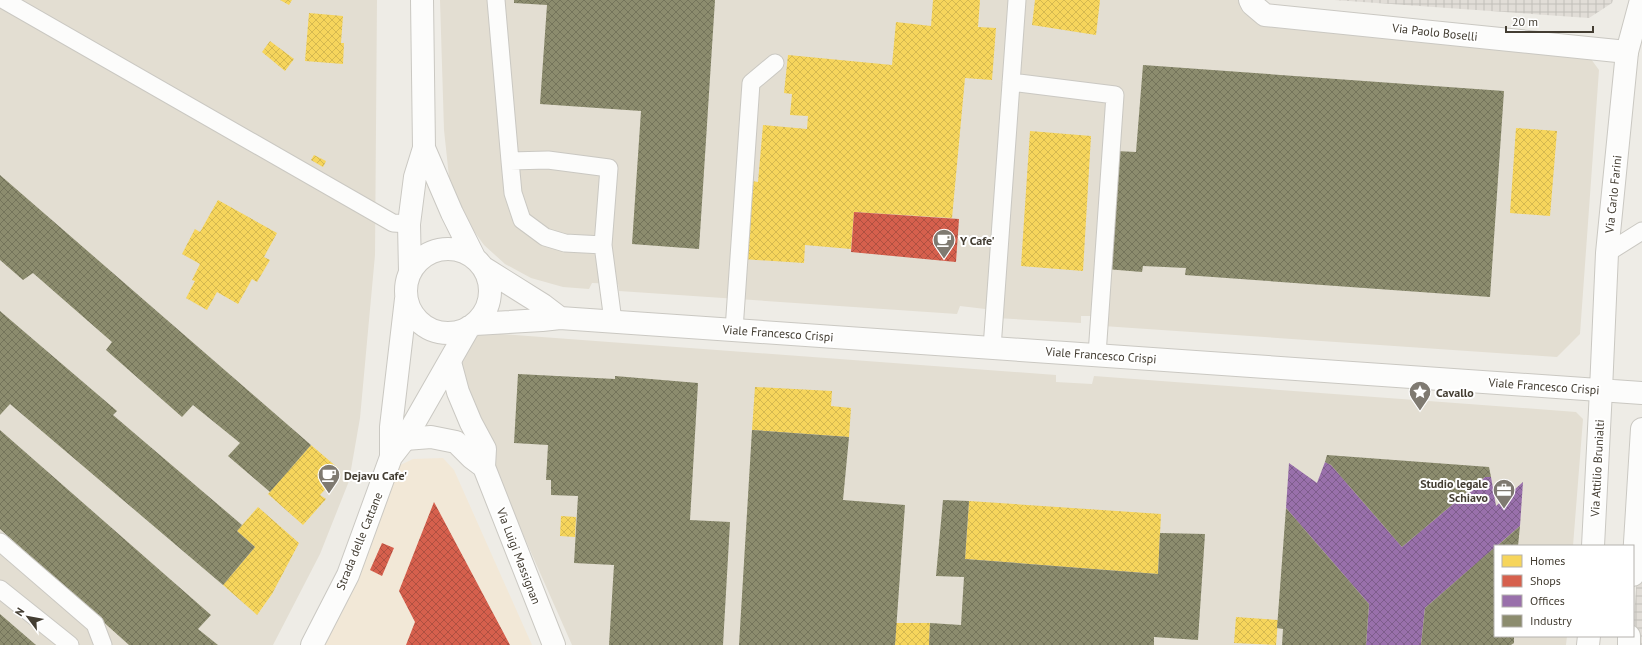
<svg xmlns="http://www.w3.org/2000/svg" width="1642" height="645" font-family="'PT Sans',sans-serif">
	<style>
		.residential { fill: #e3ded2 }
		.commercial { fill: #f2e8d7 }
		.industrial { fill: url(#industrial-grid) }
		.homes { fill: url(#homes-cross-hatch) }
		.shops { fill: url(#shops-cross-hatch) }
		.offices { fill: url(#offices-cross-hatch) }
		.industry { fill: url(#industry-cross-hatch) }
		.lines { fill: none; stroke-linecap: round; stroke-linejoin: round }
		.service-casing { stroke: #cac8c2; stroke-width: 19 }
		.minor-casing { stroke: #cac8c2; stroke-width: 24 }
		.tertiary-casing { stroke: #cac8c2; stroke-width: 24 }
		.service { stroke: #fcfcfb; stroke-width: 17 }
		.minor { stroke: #fcfcfb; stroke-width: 22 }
		.tertiary { stroke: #fcfcfb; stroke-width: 22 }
		.labels { text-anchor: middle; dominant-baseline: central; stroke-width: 4; stroke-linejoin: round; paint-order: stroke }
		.street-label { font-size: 12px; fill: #433d32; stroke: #fff }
		.poi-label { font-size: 12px; font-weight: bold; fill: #433d32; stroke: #fff; text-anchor: start }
	</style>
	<defs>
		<pattern id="industrial-grid" width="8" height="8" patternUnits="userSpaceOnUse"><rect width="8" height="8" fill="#e1ddd7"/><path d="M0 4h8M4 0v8" fill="none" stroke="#c2bfb9"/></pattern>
		<pattern id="homes-cross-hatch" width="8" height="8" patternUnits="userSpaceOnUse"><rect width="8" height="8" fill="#f6d55c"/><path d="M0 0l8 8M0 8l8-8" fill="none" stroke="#d4b850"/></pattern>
		<pattern id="shops-cross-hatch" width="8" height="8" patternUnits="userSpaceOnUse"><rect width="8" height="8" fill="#d6604d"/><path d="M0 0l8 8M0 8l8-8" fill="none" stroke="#af5041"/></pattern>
		<pattern id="offices-cross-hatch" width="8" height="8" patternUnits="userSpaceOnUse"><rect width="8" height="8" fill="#9970ab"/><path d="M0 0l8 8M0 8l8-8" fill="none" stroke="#7e5d8c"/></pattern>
		<pattern id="industry-cross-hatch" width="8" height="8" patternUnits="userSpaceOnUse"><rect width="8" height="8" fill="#8c8c6e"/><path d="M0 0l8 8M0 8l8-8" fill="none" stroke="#74745b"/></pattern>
	</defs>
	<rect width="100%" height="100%" fill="#eeece6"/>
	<path class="residential" d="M 0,0 L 377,0 L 375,255 L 360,418 L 349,481 L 320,554 L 273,645 L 0,645 Z
		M 440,0 L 1242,0 L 1277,28 L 1583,48 L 1599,70 L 1580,334 L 1557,357 L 1103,326 L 1103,316 L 1081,316 L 1081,323 L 996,318 L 994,310 L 960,306 L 957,314 L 619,291 L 618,284 L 592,283 L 589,289 L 563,287 L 531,278 L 505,264 L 484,245 L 463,216 L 450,186 L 444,130 Z
		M 474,332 L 1056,375 L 1056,382 L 1092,384 L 1094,376 L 1576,412 L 1583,419 L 1573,546 L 1495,546 L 1495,636 L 1567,636 L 1566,645 L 572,645 L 448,365 Z"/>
	<path class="commercial" d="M 443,458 L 454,470 L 532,645 L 314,645 L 396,467 L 413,459 Z"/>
	<path class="industrial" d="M 1334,0 L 1613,0 L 1612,3 L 1589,18 Z
		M 1642,508 L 1642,645 L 1632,645 L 1633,630 Z"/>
	<path class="homes" d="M 280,0 L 292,0 L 289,5 Z
		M 933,0 L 980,0 L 978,27 L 996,28 L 992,80 L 965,78 L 952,218 L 854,212 L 851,249 L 805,245 L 804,263 L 741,259 L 752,181 L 758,182 L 763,125 L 807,129 L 808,116 L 790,115 L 792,94 L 784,93 L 788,55 L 892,65 L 896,22 L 931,26 Z
		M 1035,0 L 1100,0 L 1096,35 L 1032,25 Z
		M 309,13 L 343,16 L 341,43 L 344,43 L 343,64 L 305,61 Z
		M 270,41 L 294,59 L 285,71 L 262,52 Z
		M 1516,128 L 1557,131 L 1550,216 L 1510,213 Z
		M 1030,131 L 1091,136 L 1083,271 L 1021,266 Z
		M 314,155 L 326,161 L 323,167 L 311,160 Z
		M 218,200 L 277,233 L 264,257 L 270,260 L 257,282 L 252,279 L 238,304 L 217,292 L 207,310 L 186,298 L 195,281 L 192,280 L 200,264 L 182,254 L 195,229 L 200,232 Z
		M 755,387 L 832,391 L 831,406 L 851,408 L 849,437 L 752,430 Z
		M 311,445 L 338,468 L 326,481 L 330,484 L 320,495 L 326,499 L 303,525 L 268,494 Z
		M 969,501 L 1161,514 L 1158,574 L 965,559 Z
		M 258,507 L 299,543 L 272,594 L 257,615 L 223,585 L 255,547 L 237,531 Z
		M 561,516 L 576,517 L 575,537 L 560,536 Z
		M 1236,617 L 1278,620 L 1276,645 L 1234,643 Z
		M 896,623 L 930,623 L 929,645 L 895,645 Z"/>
	<path class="shops" d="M 854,212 L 959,219 L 956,262 L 851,252 Z
		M 434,502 L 510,645 L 406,645 L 415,622 L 399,591 Z
		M 382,543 L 394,548 L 382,576 L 370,570 Z"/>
	<path class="offices" d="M 1325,462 L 1331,465 L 1402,547 L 1485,477 L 1491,477 L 1496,506 L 1523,482 L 1520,526 L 1425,608 L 1421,645 L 1366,645 L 1369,604 L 1286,508 L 1289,463 L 1317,483 Z"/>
	<path class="industry" d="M 514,0 L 715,0 L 699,249 L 632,244 L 641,111 L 540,104 L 547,5 L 514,3 Z
		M 1143,65 L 1504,91 L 1490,297 L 1185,275 L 1186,268 L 1143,266 L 1142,272 L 1106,269 L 1116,151 L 1136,152 Z
		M 0,175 L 311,445 L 270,492 L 228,456 L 240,443 L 193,405 L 182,417 L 106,350 L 112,342 L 33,273 L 23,280 L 0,260 Z
		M 0,311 L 117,411 L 113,415 L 242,525 L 237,531 L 255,547 L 223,585 L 10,404 L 0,415 Z
		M 518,374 L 615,379 L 615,376 L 698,383 L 690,520 L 730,522 L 723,645 L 609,645 L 614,565 L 574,563 L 578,496 L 551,495 L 551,480 L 546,480 L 548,445 L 514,443 Z
		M 0,430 L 211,615 L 198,629 L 218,645 L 129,645 L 0,529 Z
		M 752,430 L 849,437 L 843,500 L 905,505 L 895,645 L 739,645 Z
		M 1327,455 L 1489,467 L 1491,477 L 1485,477 L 1402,547 L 1331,465 L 1325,462 Z
		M 943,500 L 969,501 L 965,559 L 1158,574 L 1160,533 L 1205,534 L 1198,640 L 1154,637 L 1154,645 L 929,645 L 930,623 L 961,625 L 964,577 L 936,576 Z
		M 1286,508 L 1369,604 L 1366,645 L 1282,645 L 1283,629 L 1277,628 Z
		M 1520,526 L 1518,546 L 1497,546 Z
		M 1495,547 L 1495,636 L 1514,636 L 1514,643 L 1511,645 L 1421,645 L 1425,608 Z
		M 0,614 L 36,645 L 0,645 Z"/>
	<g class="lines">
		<g class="service-casing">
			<path id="service" d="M 4,0 L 393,223 L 409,224
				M 496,0 L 510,161
				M 1011,82 L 1115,95 L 1097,355
				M 548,160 L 609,168 L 603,245 L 565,243 L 545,237 L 522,220 L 513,193 L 510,161 Z
				M 603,245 L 613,321
				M 1607,253 L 1642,231
				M 734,330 L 751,83 L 775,63
				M 992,348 L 1017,0
				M 0,542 L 95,624 L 103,645
				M 0,589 L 70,645"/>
		</g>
		<g class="minor-casing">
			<path id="minor" d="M 1250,0 L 1252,4 L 1265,15 L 1627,52
				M 450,362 L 458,392 L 471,423 L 485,449 L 484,467 L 554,645
				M 405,439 L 431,437 L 456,442 L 472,458 L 484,467
				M 1593,546 L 1601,390
				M 1633,575 L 1642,429
				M 1588,645 L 1589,636
				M 1629,645 L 1629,636"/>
		</g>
		<g class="tertiary-casing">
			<path id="tertiary" d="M 424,148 L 452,213 L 474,257
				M406 291a42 42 0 1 1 84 0a42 42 0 1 1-84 0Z
				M 484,268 L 543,305 L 560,318
				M 410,271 L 409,224 L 415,177 L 424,148 L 422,0
				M 475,324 L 542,320 L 560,318 L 1642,393
				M 1601,390 L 1607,253 L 1627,52 L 1641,0
				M 391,457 L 405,439 L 469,327
				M 312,645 L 348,575 L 391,457 L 391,427 L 406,299"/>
		</g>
		<use href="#service" class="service"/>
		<use href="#minor" class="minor"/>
		<use href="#tertiary" class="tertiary"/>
	</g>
	<defs>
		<g id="cafe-pin" transform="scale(1.15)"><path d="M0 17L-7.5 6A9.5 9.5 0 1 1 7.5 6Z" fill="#7f7a71" stroke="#fff"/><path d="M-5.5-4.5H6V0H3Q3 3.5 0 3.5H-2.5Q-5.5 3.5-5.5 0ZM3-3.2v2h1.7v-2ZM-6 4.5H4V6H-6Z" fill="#fff"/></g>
		<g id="sight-pin" transform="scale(1.15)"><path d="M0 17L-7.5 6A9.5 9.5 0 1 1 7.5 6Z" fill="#7f7a71" stroke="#fff"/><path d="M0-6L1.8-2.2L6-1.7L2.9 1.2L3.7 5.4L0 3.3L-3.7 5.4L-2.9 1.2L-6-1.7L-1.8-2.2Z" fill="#fff"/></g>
		<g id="office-pin" transform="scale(1.15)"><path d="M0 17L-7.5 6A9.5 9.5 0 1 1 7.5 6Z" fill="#7f7a71" stroke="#fff"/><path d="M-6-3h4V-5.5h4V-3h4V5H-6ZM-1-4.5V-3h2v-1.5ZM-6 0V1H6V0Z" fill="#fff"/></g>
	</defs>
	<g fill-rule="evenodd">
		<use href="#cafe-pin" x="944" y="240"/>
		<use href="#sight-pin" x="1420" y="392"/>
		<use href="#cafe-pin" x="329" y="475"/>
		<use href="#office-pin" x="1504" y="490"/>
	</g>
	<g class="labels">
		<g class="street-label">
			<text transform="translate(1435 32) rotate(6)">Via Paolo Boselli</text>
			<text transform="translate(1613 194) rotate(-84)">Via Carlo Farini</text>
			<text transform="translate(778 333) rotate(4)">Viale Francesco Crispi</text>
			<text transform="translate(1101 355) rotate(4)">Viale Francesco Crispi</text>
			<text transform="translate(1544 386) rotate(4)">Viale Francesco Crispi</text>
			<text transform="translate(1597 468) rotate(-87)">Via Attilio Brunialti</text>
			<text transform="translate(359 541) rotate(-68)">Strada delle Cattane</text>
			<text transform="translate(519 556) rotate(69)">Via Luigi Massignan</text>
		</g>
		<g class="poi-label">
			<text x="960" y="240">Y Cafe'</text>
			<text x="1436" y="392">Cavallo</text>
			<text x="344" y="475">Dejavu Cafe'</text>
			<text x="1488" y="483" text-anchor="end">Studio legale<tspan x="1488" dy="14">Schiavo</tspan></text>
		</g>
	</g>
	<rect x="1494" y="545" width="140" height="92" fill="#ffffff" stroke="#b4b1ad"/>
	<rect x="1502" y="555" width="20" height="12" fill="#f6d55c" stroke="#b4b1ad"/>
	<text x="1530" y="565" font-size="12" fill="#433d32">Homes</text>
	<rect x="1502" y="575" width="20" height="12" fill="#d6604d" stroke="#b4b1ad"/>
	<text x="1530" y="585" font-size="12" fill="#433d32">Shops</text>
	<rect x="1502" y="595" width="20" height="12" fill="#9970ab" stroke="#b4b1ad"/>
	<text x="1530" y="605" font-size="12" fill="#433d32">Offices</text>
	<rect x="1502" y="615" width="20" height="12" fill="#8c8c6e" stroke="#b4b1ad"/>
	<text x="1530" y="625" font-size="12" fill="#433d32">Industry</text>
	<g transform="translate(28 617) rotate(302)" stroke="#ffffff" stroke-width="3" paint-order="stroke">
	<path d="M0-3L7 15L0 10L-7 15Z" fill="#433d32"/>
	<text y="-6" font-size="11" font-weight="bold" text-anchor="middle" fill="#433d32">N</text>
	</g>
	<path d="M1506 26v6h87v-6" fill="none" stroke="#433d32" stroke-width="2"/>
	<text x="1512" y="26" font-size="12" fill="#433d32" stroke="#ffffff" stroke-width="3" paint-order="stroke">20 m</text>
</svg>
